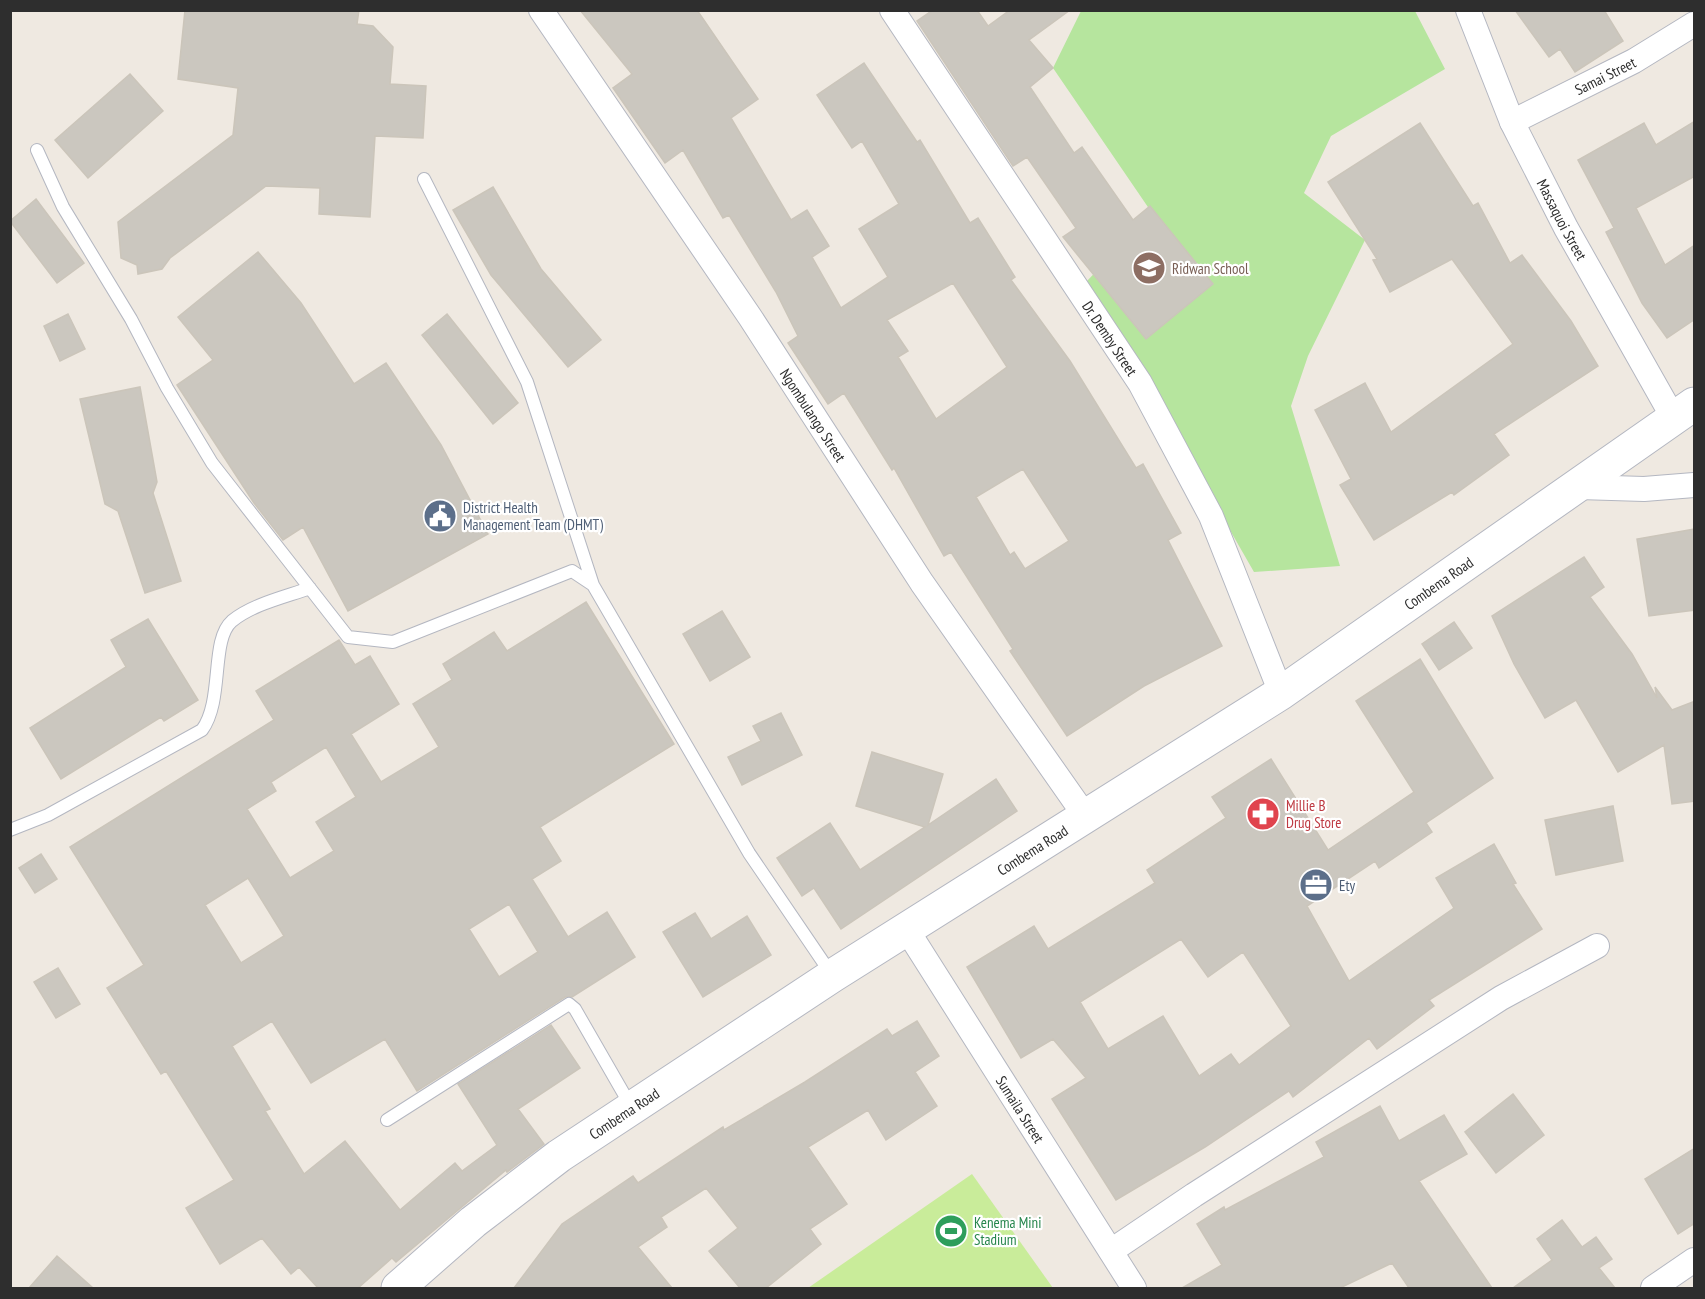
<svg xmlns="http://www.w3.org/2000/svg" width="1705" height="1299" font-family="'PT Sans Narrow',sans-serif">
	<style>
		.green { fill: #b6e59e }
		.pitch { fill: #c9ec9a }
		.building { fill: #cbc7bf; stroke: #cbc5ba; stroke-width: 1.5; fill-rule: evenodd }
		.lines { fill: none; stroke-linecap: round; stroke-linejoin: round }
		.lane-casing { stroke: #b4b7c1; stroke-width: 14 }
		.street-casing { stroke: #b4b7c1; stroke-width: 26 }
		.secondary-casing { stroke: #b4b7c1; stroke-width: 35 }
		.lane { stroke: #fff; stroke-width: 12 }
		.street { stroke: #fff; stroke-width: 24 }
		.secondary { stroke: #fff; stroke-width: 33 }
		.labels { text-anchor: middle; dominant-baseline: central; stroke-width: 4.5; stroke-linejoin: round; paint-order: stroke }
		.street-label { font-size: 15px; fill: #2e2e2e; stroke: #fff }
		.education-label { font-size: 15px; fill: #785e54; stroke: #fff; text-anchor: start }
		.service-label { font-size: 15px; fill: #4e5e75; stroke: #fff; text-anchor: start }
		.health-label { font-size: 15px; fill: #be3a42; stroke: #fff; text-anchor: start }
		.leisure-label { font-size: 15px; fill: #27864d; stroke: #fff; text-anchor: start }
	</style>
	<rect width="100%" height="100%" fill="#efe9e1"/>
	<path class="green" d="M 1081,11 L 1415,11 L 1445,69 L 1331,136 L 1304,193 L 1365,240 L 1308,356 L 1291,406 L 1340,566 L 1254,572 L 1087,281 L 1152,213 L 1053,68 Z"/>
	<path class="pitch" d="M 972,1174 L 1053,1288 L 808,1288 Z"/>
	<path class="building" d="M 185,10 L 359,10 L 357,24 L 373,26 L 393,47 L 390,84 L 426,86 L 423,138 L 375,136 L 370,217 L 319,214 L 320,188 L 266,186 L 170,258 L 162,269 L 138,274 L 137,265 L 121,258 L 118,222 L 233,135 L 238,88 L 178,79 Z
		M 580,10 L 697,10 L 758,99 L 731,118 L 791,220 L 807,210 L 829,246 L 812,257 L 841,308 L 888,277 L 859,229 L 899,204 L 862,141 L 852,148 L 817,95 L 864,63 L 917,142 L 920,140 L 970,223 L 978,218 L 1015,277 L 1011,280 L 1070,361 L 1136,468 L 1143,464 L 1181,533 L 1168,540 L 1222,646 L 1144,686 L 1067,736 L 1010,651 L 1013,649 L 951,552 L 944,556 L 894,468 L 892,470 L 844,393 L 828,404 L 788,343 L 798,336 L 776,292 L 729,215 L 723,218 L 683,150 L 665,163 L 613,88 L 632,74 ZM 953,283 L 1007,367 L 936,419 L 898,357 L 908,351 L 887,320 ZM 1023,469 L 1069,541 L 1025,569 L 1014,552 L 1010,555 L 976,497 Z
		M 933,10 L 977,10 L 988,26 L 1010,10 L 1070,10 L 1029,40 L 1053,68 L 1030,87 L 1074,153 L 1082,147 L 1133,220 L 1150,206 L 1213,284 L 1146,339 L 1063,237 L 1076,228 L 1027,157 L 1013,166 L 917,21 Z
		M 1515,10 L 1604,10 L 1623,41 L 1575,72 L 1560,49 L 1549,57 Z
		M 130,74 L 163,111 L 88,178 L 55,140 Z
		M 1695,121 L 1695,176 L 1636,208 L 1665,265 L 1695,245 L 1695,319 L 1667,338 L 1642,303 L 1606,232 L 1614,228 L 1578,160 L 1644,123 L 1656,145 Z
		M 1420,123 L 1473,206 L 1478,203 L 1510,263 L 1522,255 L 1571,321 L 1598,366 L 1494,434 L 1509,455 L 1454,495 L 1452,492 L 1374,540 L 1340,485 L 1351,479 L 1315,410 L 1365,383 L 1391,432 L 1513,344 L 1452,259 L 1390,292 L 1373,260 L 1377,259 L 1328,182 Z
		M 493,187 L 541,269 L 601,340 L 568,367 L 491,275 L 453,210 Z
		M 36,199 L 84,263 L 57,283 L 10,221 Z
		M 258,252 L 301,303 L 354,384 L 386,363 L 441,445 L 488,534 L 348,611 L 303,527 L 283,540 L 254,503 L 177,385 L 213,360 L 178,317 Z
		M 68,314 L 85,349 L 60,361 L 44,326 Z
		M 447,314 L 518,403 L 493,424 L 422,335 Z
		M 140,387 L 157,482 L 153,493 L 181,581 L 145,593 L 118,511 L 105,504 L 80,399 Z
		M 1695,529 L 1695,610 L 1649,616 L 1637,539 Z
		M 1584,557 L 1604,587 L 1590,597 L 1632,654 L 1657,698 L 1655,687 L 1672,710 L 1695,701 L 1695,801 L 1672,804 L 1664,745 L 1618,772 L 1576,700 L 1545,718 L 1514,664 L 1492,616 Z
		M 586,602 L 674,744 L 540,827 L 561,861 L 532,879 L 568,937 L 607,912 L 635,957 L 572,997 L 565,997 L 417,1091 L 385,1039 L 311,1083 L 272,1021 L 232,1046 L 270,1109 L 265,1111 L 304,1174 L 345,1141 L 400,1210 L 455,1163 L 462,1171 L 497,1145 L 458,1084 L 551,1025 L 580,1068 L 518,1109 L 544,1144 L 507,1172 L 506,1170 L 396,1262 L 392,1258 L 358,1288 L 318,1288 L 299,1267 L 291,1274 L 262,1238 L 220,1264 L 186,1208 L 234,1180 L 166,1071 L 161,1074 L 107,988 L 144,965 L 70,847 L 274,720 L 256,691 L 339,640 L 355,665 L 370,656 L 399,704 L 351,734 L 381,782 L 439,747 L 413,704 L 452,680 L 443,664 L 494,632 L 507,651 ZM 326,747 L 356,797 L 316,822 L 334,851 L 290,878 L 247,809 L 276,791 L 271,782 ZM 248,878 L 284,936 L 241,963 L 205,905 ZM 509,904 L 538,952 L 499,977 L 469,929 Z
		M 722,611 L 750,657 L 710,681 L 683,634 Z
		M 148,619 L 198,700 L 164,721 L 161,717 L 61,779 L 30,728 L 126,667 L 111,640 Z
		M 1454,622 L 1472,648 L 1439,670 L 1422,644 Z
		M 1420,659 L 1493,778 L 1426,823 L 1432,832 L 1379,868 L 1375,861 L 1307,906 L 1349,981 L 1454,908 L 1436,878 L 1494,844 L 1516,883 L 1513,884 L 1542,929 L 1429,1000 L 1434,1006 L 1377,1049 L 1369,1038 L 1293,1097 L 1289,1091 L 1205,1147 L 1116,1200 L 1052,1099 L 1086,1078 L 1053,1039 L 1021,1058 L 967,967 L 1034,926 L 1048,949 L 1155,883 L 1147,870 L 1226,818 L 1212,797 L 1271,759 L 1328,850 L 1414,792 L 1356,701 ZM 1181,939 L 1208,977 L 1243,952 L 1291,1026 L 1239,1065 L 1231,1054 L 1199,1076 L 1163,1016 L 1108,1049 L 1080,1002 Z
		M 781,713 L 802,755 L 742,785 L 728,757 L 761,741 L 753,726 Z
		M 872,752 L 943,774 L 928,825 L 996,779 L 1017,811 L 841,929 L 814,888 L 802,896 L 777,858 L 830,823 L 860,870 L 925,827 L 856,806 Z
		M 1613,806 L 1623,861 L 1556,875 L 1545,820 Z
		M 41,854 L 57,879 L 35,893 L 19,868 Z
		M 695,913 L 711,939 L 747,916 L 771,955 L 703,997 L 663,932 Z
		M 58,968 L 80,1004 L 56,1018 L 34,982 Z
		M 917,1021 L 939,1056 L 915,1072 L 937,1106 L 886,1140 L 868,1110 L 808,1147 L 847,1204 L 810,1229 L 821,1244 L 766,1288 L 740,1288 L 709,1251 L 738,1228 L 706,1188 L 661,1217 L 667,1227 L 638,1247 L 672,1288 L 514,1288 L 562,1224 L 633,1176 L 638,1183 L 723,1127 L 724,1130 L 805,1082 L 887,1029 L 892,1036 Z
		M 1513,1094 L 1544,1135 L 1496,1173 L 1465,1132 Z
		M 1380,1106 L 1399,1141 L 1444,1115 L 1467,1154 L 1419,1181 L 1492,1288 L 1409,1288 L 1392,1263 L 1340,1288 L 1182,1288 L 1222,1265 L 1197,1224 L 1224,1207 L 1225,1210 L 1324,1157 L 1316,1142 Z
		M 1695,1148 L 1695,1223 L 1678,1234 L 1645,1179 Z
		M 1562,1220 L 1582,1247 L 1596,1237 L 1612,1259 L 1599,1268 L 1615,1288 L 1513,1288 L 1552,1260 L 1537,1239 Z
		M 57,1256 L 93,1288 L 29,1288 Z"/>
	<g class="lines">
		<g class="lane-casing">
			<path id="lane" d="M 37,150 L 63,207 L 131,319 L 167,388 L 212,463 L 348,637 L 393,642 L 572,571 L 593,585
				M 424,179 L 527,382 L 593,585 L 749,853 L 832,975
				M 10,830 L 48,815 L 202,730 C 224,700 210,640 232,621 C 253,604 285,597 310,588
				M 387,1120 L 569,1004 L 575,1009 L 632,1108"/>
		</g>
		<g class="street-casing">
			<g id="street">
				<path id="s1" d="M 541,10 L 750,317 L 922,583 L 1086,817"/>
				<path id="s2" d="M 892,10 L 1140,383 L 1211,516 L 1281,693"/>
				<path id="s3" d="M 1468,10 L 1512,122 L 1566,228 L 1674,419"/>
				<path id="s4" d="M 1512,122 L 1634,61 L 1694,24"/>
				<path d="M 1579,487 L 1644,489 L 1694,485"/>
				<path id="s5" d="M 907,930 L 1134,1288"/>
				<path d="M 1111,1251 L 1194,1195 L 1501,998 L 1597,946"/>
				<path d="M 1653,1288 L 1694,1260"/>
			</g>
		</g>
		<g class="secondary-casing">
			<g id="secondary">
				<path id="s6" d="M 398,1288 L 473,1222 L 559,1156 L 832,976 L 1281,693 L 1694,404"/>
			</g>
		</g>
		<use href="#lane" class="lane"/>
		<use href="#street" class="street"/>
		<use href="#secondary" class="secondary"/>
	</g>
	<defs>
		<g id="school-disc" transform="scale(1.725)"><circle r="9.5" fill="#8d6e63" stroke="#fff"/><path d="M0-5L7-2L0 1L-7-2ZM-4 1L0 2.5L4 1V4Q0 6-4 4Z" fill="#fff"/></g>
		<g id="civic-disc" transform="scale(1.725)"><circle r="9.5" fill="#5c6f8a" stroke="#fff"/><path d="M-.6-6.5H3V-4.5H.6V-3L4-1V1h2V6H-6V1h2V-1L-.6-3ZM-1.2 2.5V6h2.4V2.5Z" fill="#fff"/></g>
		<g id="pharmacy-disc" transform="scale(1.725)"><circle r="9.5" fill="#e0444e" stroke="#fff"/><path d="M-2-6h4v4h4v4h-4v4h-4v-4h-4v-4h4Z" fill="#fff"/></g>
		<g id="office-disc" transform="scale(1.725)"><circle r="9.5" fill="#5c6f8a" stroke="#fff"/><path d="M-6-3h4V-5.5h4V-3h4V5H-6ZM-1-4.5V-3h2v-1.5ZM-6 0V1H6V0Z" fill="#fff"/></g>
		<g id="stadium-disc" transform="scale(1.725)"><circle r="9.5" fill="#2e9e5b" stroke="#fff"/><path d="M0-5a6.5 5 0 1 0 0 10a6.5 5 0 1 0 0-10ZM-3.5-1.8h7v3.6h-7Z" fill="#fff"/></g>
	</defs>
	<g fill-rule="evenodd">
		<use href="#school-disc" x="1149" y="268"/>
		<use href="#civic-disc" x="440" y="516"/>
		<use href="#pharmacy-disc" x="1263" y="814"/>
		<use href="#office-disc" x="1316" y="885"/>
		<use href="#stadium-disc" x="951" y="1231"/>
	</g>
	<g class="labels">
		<g class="street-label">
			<text stroke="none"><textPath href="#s4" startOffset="104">Samai Street</textPath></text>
			<text stroke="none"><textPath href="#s3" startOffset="230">Massaquoi Street</textPath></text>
			<text stroke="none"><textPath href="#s2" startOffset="394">Dr. Demby Street</textPath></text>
			<text stroke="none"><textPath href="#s1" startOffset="488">Ngombulango Street</textPath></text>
			<text stroke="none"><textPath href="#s6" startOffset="1258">Combema Road</textPath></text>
			<text stroke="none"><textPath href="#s6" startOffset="772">Combema Road</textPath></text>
			<text stroke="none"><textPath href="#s5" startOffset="212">Sumaila Street</textPath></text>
			<text stroke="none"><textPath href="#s6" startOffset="286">Combema Road</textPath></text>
		</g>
		<g class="education-label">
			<text x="1172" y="268">Ridwan School</text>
		</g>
		<g class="service-label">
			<text x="463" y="507">District Health<tspan x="463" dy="17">Management Team (DHMT)</tspan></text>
			<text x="1339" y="885">Ety</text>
		</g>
		<g class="health-label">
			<text x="1286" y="805">Millie B<tspan x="1286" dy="17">Drug Store</tspan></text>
		</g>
		<g class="leisure-label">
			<text x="974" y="1222">Kenema Mini<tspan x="974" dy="17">Stadium</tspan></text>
		</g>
	</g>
	<rect width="1705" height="1299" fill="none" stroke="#2e2e2e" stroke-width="24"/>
</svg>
